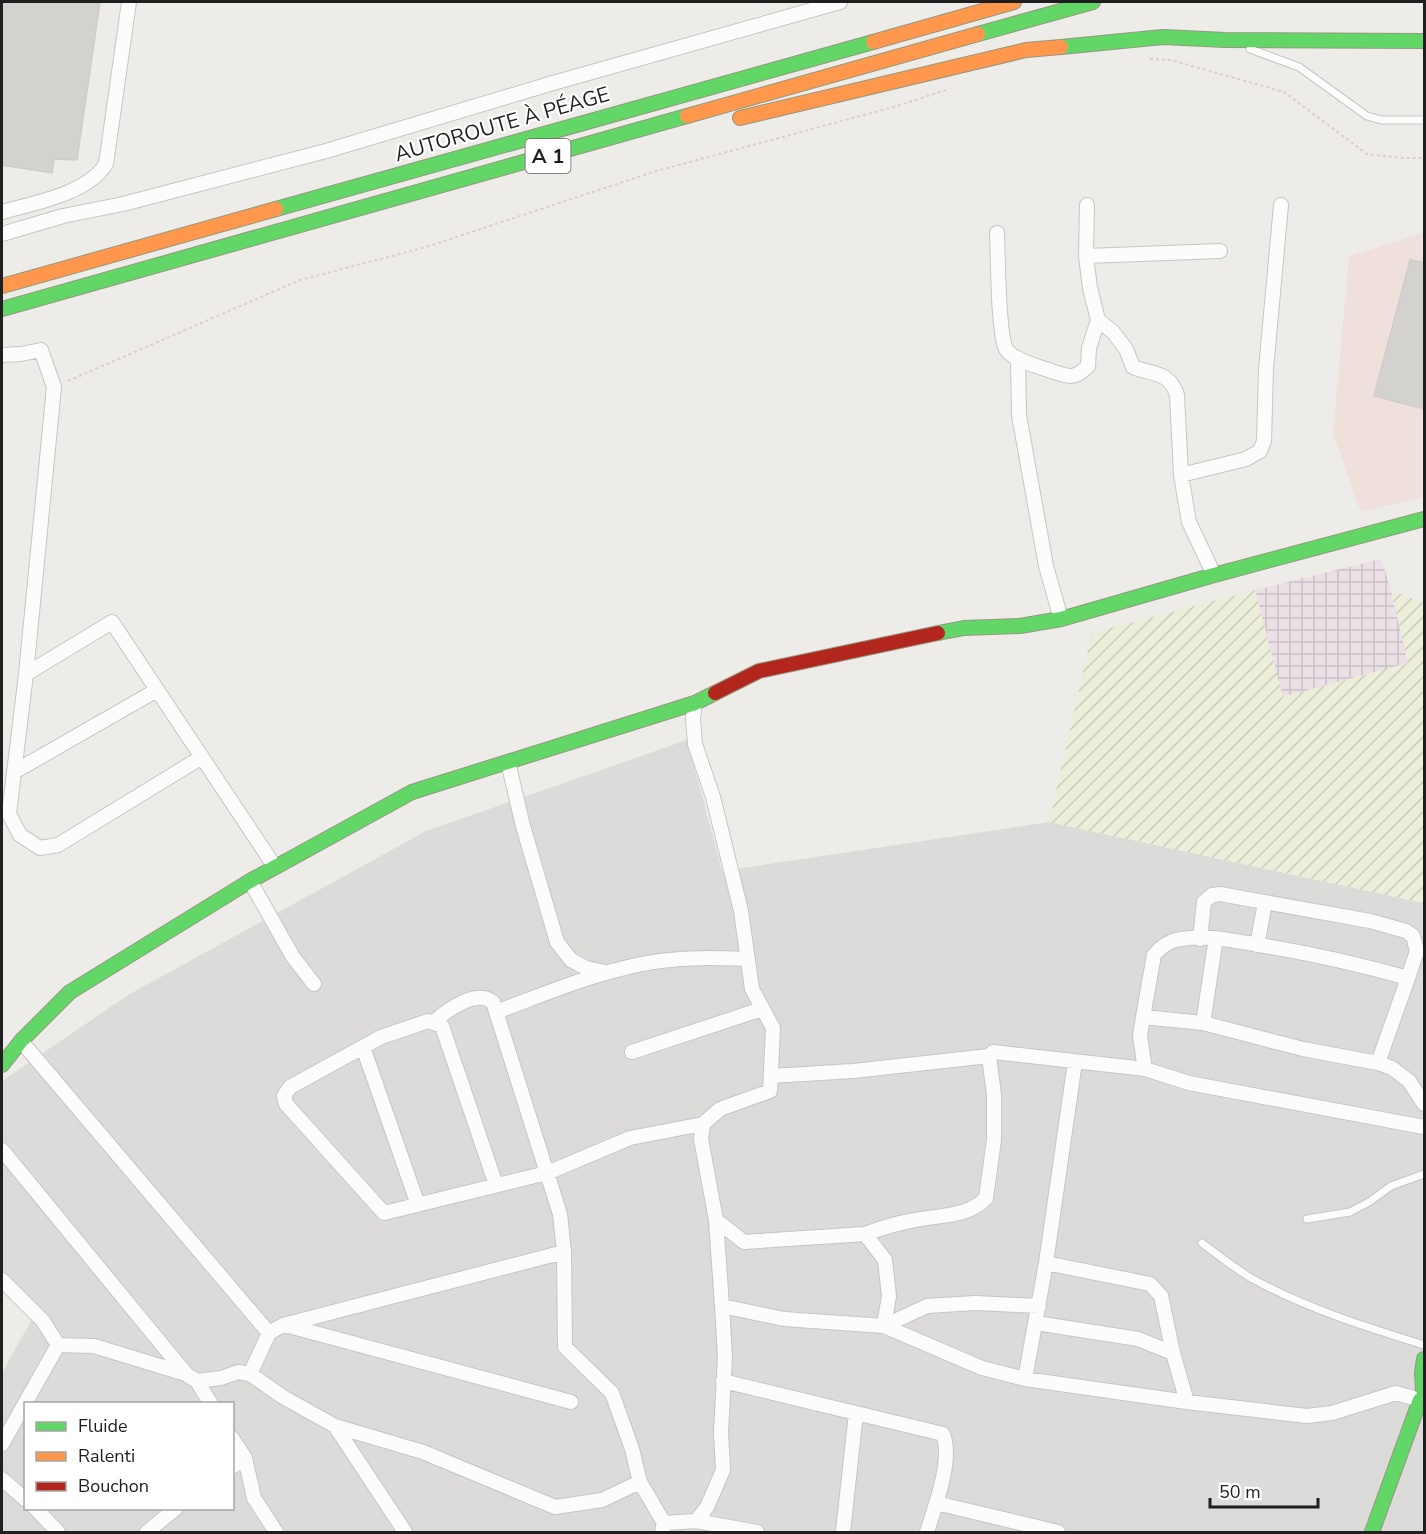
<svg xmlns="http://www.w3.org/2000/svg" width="1426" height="1534" font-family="'Nunito Sans',sans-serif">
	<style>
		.residential { fill: #dcdbd9; fill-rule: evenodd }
		.commercial { fill: #efe0dc }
		.industrial { fill: url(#industrial-grid) }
		.farmland { fill: url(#farmland-furrows) }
		.building { fill: #d4d2cf; stroke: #d0cdc9; stroke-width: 1.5 }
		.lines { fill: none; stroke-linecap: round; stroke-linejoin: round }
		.lane-casing { stroke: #c6c6c4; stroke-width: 9 }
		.street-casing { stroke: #c6c6c4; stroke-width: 16 }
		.fast-casing { stroke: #94987f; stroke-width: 16 }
		.slow-casing { stroke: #94987f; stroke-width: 16 }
		.jam-casing { stroke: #94987f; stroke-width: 16 }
		.path { stroke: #dbcdca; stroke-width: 2; stroke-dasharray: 3 3; stroke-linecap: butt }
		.lane { stroke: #fcfcfc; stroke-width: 7 }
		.street { stroke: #fcfcfc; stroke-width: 14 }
		.fast { stroke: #63d668; stroke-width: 14 }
		.slow { stroke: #ff974d; stroke-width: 14 }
		.jam { stroke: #b3261e; stroke-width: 14 }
		.labels { text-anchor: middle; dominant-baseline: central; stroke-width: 4.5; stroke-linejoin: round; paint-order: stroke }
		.shield { fill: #fff; stroke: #626262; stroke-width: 1.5 }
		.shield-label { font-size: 20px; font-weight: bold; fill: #1f1f1f }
		.street-label { font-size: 21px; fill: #1f1f1f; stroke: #fff }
	</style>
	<defs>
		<pattern id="industrial-grid" width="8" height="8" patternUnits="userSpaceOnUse" patternTransform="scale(1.5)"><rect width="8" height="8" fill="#ebe0e6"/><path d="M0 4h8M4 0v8" fill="none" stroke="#c9c0c5"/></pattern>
		<pattern id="farmland-furrows" width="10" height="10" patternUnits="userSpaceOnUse" patternTransform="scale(1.5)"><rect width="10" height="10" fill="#eceeda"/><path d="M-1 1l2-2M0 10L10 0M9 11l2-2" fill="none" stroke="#caccbb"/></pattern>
	</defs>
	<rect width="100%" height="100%" fill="#edece8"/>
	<path class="residential" d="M 687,740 L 722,871 L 1049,822 L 1424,903 L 1424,1532 L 2,1532 L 2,1373 L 32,1319 L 2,1291 L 2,1081 L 128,995 L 426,831 ZM 26,1404 L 232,1404 L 232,1508 L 26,1508 Z"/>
	<path class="commercial" d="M 1424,233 L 1424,263 L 1410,260 L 1392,327 L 1424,335 L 1424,497 L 1361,512 L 1333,434 L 1349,256 Z"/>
	<path class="industrial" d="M 1381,559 L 1391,590 L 1408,663 L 1282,697 L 1255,590 Z"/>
	<path class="farmland" d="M 1255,590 L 1283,697 L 1408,663 L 1391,590 L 1424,603 L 1424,903 L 1049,822 L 1092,633 Z"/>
	<path class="building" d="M 2,2 L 100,2 L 77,160 L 54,159 L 52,173 L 2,165 Z
		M 1410,260 L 1425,263 L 1425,409 L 1374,396 Z"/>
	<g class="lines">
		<g class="lane-casing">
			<path id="lane" d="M 1250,49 L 1299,67 L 1367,116 L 1381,120 L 1424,120
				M 1307,1219 L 1350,1212 L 1369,1202 L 1391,1186 L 1424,1174
				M 1202,1243 C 1218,1255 1234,1268 1251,1278 C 1305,1308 1366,1327 1424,1345"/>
		</g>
		<g class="street-casing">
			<path id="street" d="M 1087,205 L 1086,256 L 1090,288 L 1098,320 L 1113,332 L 1126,349 L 1133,367 C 1153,375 1169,371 1177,395 L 1181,475 L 1189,522 L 1214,575
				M 2,212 C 34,203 87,194 106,164 L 129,2
				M 997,233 C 998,255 998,334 1006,349 C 1013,361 1039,366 1051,371 C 1069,377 1074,380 1088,366 L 1089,348 L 1098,320
				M 2,234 L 63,216 L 123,204 L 326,151 L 553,83 L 840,2
				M 1086,256 L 1220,251
				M 2,355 L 21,354 L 41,350 L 54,387 L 26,674 L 9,814 L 20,835 L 40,848 L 58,845 L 202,757
				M 1018,358 L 1019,415 L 1046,566 L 1061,619
				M 1181,475 L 1246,459 L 1260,451 L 1264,441 L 1266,369 L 1281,205
				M 26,674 L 112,622 L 275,867
				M 695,703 L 693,718 L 695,744 L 713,797 L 741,911 L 752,989 L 773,1028 L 770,1091 L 720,1109 L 703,1124 L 701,1139 L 716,1220 L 722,1306
				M 508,762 L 523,826 L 557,942 L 571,960 L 586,968 L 605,972
				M 14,772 L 157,690
				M 250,881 L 293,957 L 314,984
				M 1200,939 L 1204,902 L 1212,895 L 1220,894 L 1370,921 L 1406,931 L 1413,936 L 1417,951 L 1408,978
				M 1257,945 L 1265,903
				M 496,1012 C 550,992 603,969 660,961 C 689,957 718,958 748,959
				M 1143,1017 L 1154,955 C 1160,948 1167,942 1176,940 C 1203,934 1232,940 1259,945 C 1310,953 1359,964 1408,978 L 1378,1063
				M 434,1022 C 447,1010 476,989 493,1002 L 560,1214 L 564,1252 L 565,1347 L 612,1393 L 632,1449 L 640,1482 L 664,1523 L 662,1532
				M 1203,1023 L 1216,938
				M 21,1041 L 269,1333
				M 363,1047 L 418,1205
				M 632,1052 L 762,1009
				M 1145,1069 L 1140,1036 L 1143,1017 L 1203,1023 L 1303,1049 L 1378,1063 L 1392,1068 L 1409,1081 L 1424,1104
				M 771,1076 L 853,1071 L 989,1056
				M 2,1150 L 187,1375 L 197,1381 L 221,1378 L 238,1372 L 250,1374 L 283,1397 L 335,1426 L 423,1452 L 555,1507 L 602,1500 L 640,1482
				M 496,1185 L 442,1026 L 428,1021 L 381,1037 L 290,1087 L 284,1096 L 286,1104 L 384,1213 L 547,1173 L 630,1138 L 703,1124
				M 716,1220 L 744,1242 L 865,1234 L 885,1260 L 889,1296 L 884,1326
				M 865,1234 C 881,1228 898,1223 915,1220 C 939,1215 969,1217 986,1198 L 994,1140 L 994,1095 L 989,1056 L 993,1052 L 1145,1069 L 1189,1083 L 1424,1127
				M 1046,1263 L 1150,1284 L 1161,1296 L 1173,1353
				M 2,1280 L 43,1321 L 58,1345 L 94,1346 L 186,1374
				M 1036,1323 L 1138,1339 L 1173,1353 L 1187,1402
				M 285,1325 L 571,1402
				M 884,1326 L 927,1306 L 975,1303 L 1039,1306
				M 250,1374 L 269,1333 L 283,1325 L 564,1252
				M 1025,1379 L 1046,1263 L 1075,1062
				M 197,1381 L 211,1404
				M 723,1381 L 943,1434 C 953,1460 935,1506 927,1532
				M 335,1426 L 405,1532
				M 232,1438 L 245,1458 L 232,1467
				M 2,1444 L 58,1345
				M 245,1458 L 254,1498 L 276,1532
				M 2,1479 L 26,1500
				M 936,1503 L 1058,1532
				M 35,1508 L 58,1532
				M 696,1521 L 757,1532
				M 664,1523 L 696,1521 L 707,1507 L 723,1470 L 721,1432 L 725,1357 L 722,1306 L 784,1319 L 884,1326 L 982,1368 L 1025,1379 L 1187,1402 L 1307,1416 L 1332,1413 L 1396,1393 L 1420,1400
				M 147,1532 L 176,1508
				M 843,1532 L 856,1413"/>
		</g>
		<g class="fast-casing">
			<path id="fast" d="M 978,34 L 1093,2
				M 1061,47 L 1163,37 L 1225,40 L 1424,41
				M 276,209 L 873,42
				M 2,309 L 687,116
				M 938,633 L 964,628 L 1020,626 L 1061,619 L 1214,575 L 1424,519
				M 2,1065 L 21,1041 L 70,992 L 250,881 L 412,792 L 695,703 L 715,693
				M 1423,1390 L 1422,1373 L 1424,1359
				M 1372,1532 L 1420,1400"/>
		</g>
		<g class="slow-casing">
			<path id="slow" d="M 873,42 L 1014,2
				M 687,116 L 978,34
				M 740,118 L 1026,50 L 1061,47
				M 2,286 L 276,209"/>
		</g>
		<g class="jam-casing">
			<path id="jam" d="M 715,693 L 759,671 L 938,633"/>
		</g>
		<path class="path" d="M 1150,59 L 1171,60 L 1284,92 L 1367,154 L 1402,158 L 1424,158
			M 68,381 L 300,280 L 426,247 L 653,172 L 897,106 L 946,90"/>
		<use href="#lane" class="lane"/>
		<use href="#street" class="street"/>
		<use href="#fast" class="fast"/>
		<use href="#slow" class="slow"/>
		<use href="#jam" class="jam"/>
	</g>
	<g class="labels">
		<rect class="shield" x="525.5" y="139" width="45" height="34" rx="4.5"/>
		<g class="shield-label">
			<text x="548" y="156">A 1</text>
		</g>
		<g class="street-label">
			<text transform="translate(502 124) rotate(-16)">AUTOROUTE À PÉAGE</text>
		</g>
	</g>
	<rect width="1426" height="1534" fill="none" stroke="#1f1f1f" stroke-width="6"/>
	<rect x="24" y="1402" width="210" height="108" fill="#ffffff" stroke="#a5a5a5" stroke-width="1.5"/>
	<rect x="36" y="1422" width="30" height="9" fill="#63d668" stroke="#a5a5a5" stroke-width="1.5"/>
	<text x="78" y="1432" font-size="18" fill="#1f1f1f">Fluide</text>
	<rect x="36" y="1452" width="30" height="9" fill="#ff974d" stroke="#a5a5a5" stroke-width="1.5"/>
	<text x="78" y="1462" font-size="18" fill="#1f1f1f">Ralenti</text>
	<rect x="36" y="1482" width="30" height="9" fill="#b3261e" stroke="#a5a5a5" stroke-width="1.5"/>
	<text x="78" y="1492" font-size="18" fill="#1f1f1f">Bouchon</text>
	<path d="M1210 1498v9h108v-9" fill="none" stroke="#1f1f1f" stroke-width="3"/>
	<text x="1219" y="1498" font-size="18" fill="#1f1f1f" stroke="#ffffff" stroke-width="4.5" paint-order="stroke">50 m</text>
</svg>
